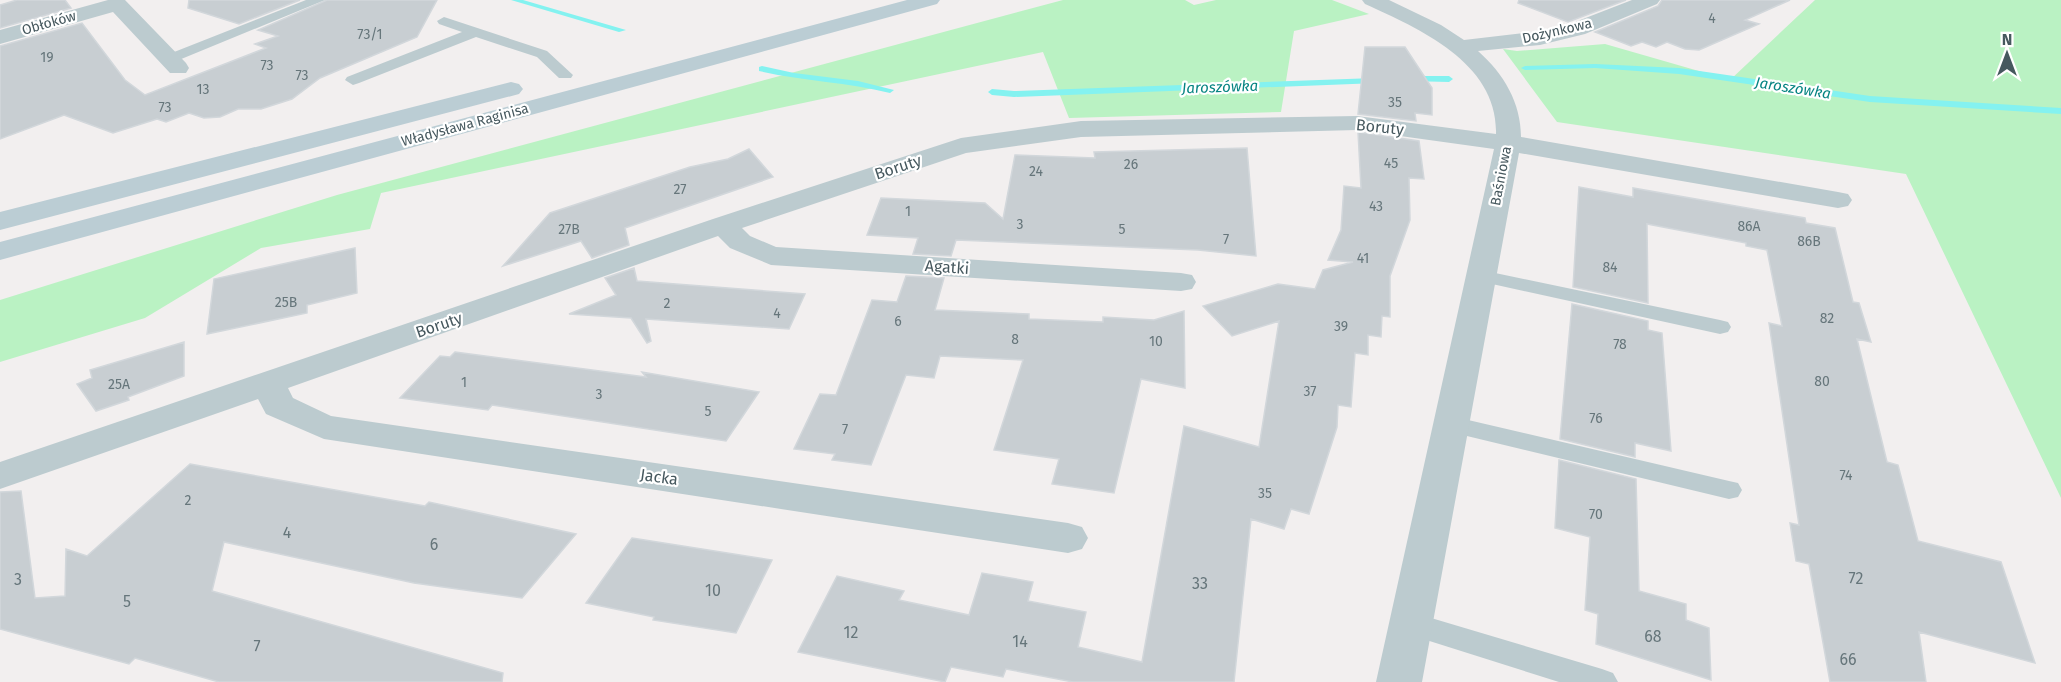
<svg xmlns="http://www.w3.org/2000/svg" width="2061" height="682" font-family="'Fira Sans',sans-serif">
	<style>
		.green { fill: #baf2c3 }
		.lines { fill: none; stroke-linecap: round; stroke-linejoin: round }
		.stream { fill: #84f2f0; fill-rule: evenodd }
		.building { fill: #c8ced2; stroke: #d2d7db; stroke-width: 1.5 }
		.lane { fill: #bccbcf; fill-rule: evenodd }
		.street { fill: #bccbcf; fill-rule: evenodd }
		.secondary { fill: #bbcdd4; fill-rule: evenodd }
		.labels { text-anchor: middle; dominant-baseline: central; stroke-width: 4.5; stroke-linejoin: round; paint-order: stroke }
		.number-label { font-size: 14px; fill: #66767b }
		.far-street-label { font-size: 14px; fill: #46585e; stroke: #fff }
		.far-water-label { font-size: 15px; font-style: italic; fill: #068482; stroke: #fff }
		.street-label { font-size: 16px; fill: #46585e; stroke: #fff }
		.near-number-label { font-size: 16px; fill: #66767b }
	</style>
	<rect width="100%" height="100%" fill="#f2efef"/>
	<path class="green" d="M 1063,0 L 1185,0 L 1194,5 L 1216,0 L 1332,0 L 1369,14 L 1294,31 L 1281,112 L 1069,118 L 1043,52 L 381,193 L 370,229 L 261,248 L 145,318 L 0,362 L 0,300 L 337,195 Z
		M 1815,0 L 2061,0 L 2061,498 L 1906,174 L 1557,122 L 1503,49 L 1517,51 L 1605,44 L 1730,80 Z"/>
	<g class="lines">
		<path class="stream" d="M 511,0 L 523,0 L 626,30 L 619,32 Z
			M 1595,64 L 1679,68 L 1870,96 L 2061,108 L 2061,114 L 1870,102 L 1679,74 L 1595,68 L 1525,70 L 1521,68 L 1525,66 Z
			M 762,66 L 794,73 L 858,81 L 894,90 L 890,93 C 847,82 802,81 759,71 L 759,67 Z
			M 1411,76 L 1449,76 L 1453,79 L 1449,82 L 1408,81 L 1407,79 Z
			M 1375,78 L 1378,79 L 1378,83 L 1014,97 L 992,95 L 988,92 L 992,89 L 1014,91 Z"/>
	</g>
	<path class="building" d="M 17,0 L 65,0 L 71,8 L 0,28 L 0,5 Z
		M 189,0 L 300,0 L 239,24 L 188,8 Z
		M 327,0 L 437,0 L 417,37 L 320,78 L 292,99 L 261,109 L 238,109 L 220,117 L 204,118 L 189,113 L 166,122 L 157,119 L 113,133 L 64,115 L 0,139 L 0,46 L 82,23 L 125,80 L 145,95 L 266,48 L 255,44 L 278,36 L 258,30 Z
		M 1519,0 L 1626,0 L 1568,22 L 1518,3 Z
		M 1662,0 L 1790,0 L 1745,20 L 1759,24 L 1699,50 L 1685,49 L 1667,42 L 1656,47 L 1642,42 L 1631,46 L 1595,32 L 1658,6 Z
		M 1365,47 L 1405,47 L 1432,88 L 1432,115 L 1415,113 L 1416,121 L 1358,114 Z
		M 1358,132 L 1419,141 L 1424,179 L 1409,178 L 1410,220 L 1390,276 L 1390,317 L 1382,316 L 1381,337 L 1368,335 L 1368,355 L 1355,353 L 1351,407 L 1338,405 L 1337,427 L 1309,514 L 1291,509 L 1284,529 L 1251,519 L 1234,682 L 1073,682 L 1006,669 L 1003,677 L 951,667 L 945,682 L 798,652 L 837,576 L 904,591 L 899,600 L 969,615 L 982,573 L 1033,582 L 1028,601 L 1086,612 L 1078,647 L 1142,662 L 1184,426 L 1259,447 L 1279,321 L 1232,336 L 1203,306 L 1278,284 L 1315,289 L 1323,270 L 1353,262 L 1328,260 L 1341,230 L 1344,186 L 1361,188 Z
		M 1247,148 L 1256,256 L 1198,250 L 956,240 L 951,256 L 913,254 L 918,238 L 867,235 L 881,198 L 985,203 L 1003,219 L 1015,155 L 1095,158 L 1094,152 Z
		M 749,149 L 773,177 L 625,228 L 629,245 L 592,258 L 581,241 L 503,266 L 550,213 L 690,167 L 728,159 Z
		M 1579,187 L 1633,197 L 1633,188 L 1805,218 L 1806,223 L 1835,228 L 1853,302 L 1859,303 L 1871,342 L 1857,339 L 1887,462 L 1898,465 L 1918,541 L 2001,562 L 2035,663 L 1919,632 L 1926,682 L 1830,682 L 1809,564 L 1796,561 L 1790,523 L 1799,525 L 1769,323 L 1782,326 L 1767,250 L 1746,246 L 1746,243 L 1647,224 L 1648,303 L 1573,287 Z
		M 355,248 L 357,293 L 307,305 L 307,313 L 207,334 L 214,279 Z
		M 634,268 L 637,281 L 805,294 L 789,329 L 646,319 L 651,341 L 647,343 L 631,318 L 569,314 L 616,295 L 605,278 Z
		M 906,276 L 944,278 L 935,310 L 1029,314 L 1029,319 L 1103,322 L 1103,317 L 1154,320 L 1184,311 L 1185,388 L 1141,379 L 1114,493 L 1052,484 L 1059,459 L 994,450 L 1023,360 L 940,356 L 934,378 L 906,375 L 871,465 L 832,460 L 835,454 L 794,449 L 820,394 L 836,395 L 872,300 L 897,302 Z
		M 1572,304 L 1648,321 L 1648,330 L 1662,333 L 1671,451 L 1635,443 L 1635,457 L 1560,439 Z
		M 184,342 L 184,376 L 128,397 L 129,400 L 96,411 L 77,384 L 92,378 L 90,370 Z
		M 455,352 L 646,377 L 642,372 L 759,392 L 726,441 L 492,405 L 488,410 L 400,398 L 440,356 L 450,357 Z
		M 1559,460 L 1636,479 L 1639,591 L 1686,604 L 1686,620 L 1709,628 L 1711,680 L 1596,644 L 1598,614 L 1585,610 L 1590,537 L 1555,528 Z
		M 190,464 L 425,506 L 429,502 L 576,534 L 522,598 L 414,583 L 224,542 L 212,591 L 503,673 L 502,682 L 219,682 L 135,658 L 129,664 L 0,629 L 0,492 L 21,491 L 35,598 L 65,596 L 66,549 L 87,556 Z
		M 632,538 L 772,560 L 736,633 L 653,620 L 654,617 L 586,603 Z"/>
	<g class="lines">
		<path class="lane" d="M 306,0 L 325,0 L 174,62 L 164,62 L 161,59 L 164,56 Z
			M 444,17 L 547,51 L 573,75 L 571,78 L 559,78 L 537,57 L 476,37 L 359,83 L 353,85 L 345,80 L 347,77 L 462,32 L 439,24 L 437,21 Z
			M 1481,270 L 1720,320 L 1728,322 L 1731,327 L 1728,332 L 1720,334 L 1474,280 L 1471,276 L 1474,272 Z
			M 1451,416 L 1729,481 L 1738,483 L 1742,490 L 1738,497 L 1729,499 L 1442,430 L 1439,424 L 1442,418 Z
			M 1411,612 L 1602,669 L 1613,673 L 1618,682 L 1559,682 L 1401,632 L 1396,624 L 1401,616 Z"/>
		<path class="street" d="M 108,0 L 125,0 L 186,63 L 189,68 L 186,73 L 170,73 L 113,12 L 0,44 L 0,30 Z
			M 1362,0 L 1389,0 L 1441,25 L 1464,40 L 1540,31 L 1570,24 L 1632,0 L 1660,0 L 1657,4 L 1585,34 L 1540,45 L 1478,51 C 1504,74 1521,103 1521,137 L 1838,192 L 1848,194 L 1852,200 L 1848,206 L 1838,208 L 1519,153 L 1422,682 L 1376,682 L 1494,149 L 1357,130 L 1081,137 L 966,153 L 742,228 L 750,236 L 776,247 L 1181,273 L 1192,275 L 1196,282 L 1192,289 L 1181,291 L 771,265 L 730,248 L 718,236 L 288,388 L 293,398 L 331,416 L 1068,523 L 1082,527 L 1088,538 L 1082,549 L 1068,553 L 324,439 L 266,414 L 258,399 L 0,489 L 0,462 L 713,219 L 961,138 L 1081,121 L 1357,116 L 1496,134 C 1498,63 1420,29 1365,4 Z"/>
		<path class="secondary" d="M 907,0 L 940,0 L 937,4 L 0,260 L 0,242 Z
			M 511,82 L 519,84 L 523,89 L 519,94 L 0,230 L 0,212 Z"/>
	</g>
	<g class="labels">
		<g class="number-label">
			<text x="1712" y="18">4</text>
			<text x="370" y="34">73/1</text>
			<text x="47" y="57">19</text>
			<text x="267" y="65">73</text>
			<text x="302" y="75">73</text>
			<text x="203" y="89">13</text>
			<text x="1395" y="102">35</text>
			<text x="165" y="107">73</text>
			<text x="1391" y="163">45</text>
			<text x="1131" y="164">26</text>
			<text x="1036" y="171">24</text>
			<text x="680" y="189">27</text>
			<text x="1376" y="206">43</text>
			<text x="908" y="211">1</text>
			<text x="1020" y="224">3</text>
			<text x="1749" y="226">86A</text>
			<text x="569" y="229">27B</text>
			<text x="1122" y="229">5</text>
			<text x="1226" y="239">7</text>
			<text x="1809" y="241">86B</text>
			<text x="1363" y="258">41</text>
			<text x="1610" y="267">84</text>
			<text x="286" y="302">25B</text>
			<text x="667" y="303">2</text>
			<text x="777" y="313">4</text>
			<text x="1827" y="318">82</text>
			<text x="898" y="321">6</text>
			<text x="1341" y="326">39</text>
			<text x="1015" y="339">8</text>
			<text x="1156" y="341">10</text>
			<text x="1620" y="344">78</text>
			<text x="1822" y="381">80</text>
			<text x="464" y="382">1</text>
			<text x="119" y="384">25A</text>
			<text x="1310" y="391">37</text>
			<text x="599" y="394">3</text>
			<text x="708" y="411">5</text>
			<text x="1596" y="418">76</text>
			<text x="845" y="429">7</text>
			<text x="1846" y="475">74</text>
			<text x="1265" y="493">35</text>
			<text x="188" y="500">2</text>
			<text x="1596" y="514">70</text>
		</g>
		<g class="far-street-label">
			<text transform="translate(49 23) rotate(-16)">Obłoków</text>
			<text transform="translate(1557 31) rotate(-13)">Dożynkowa</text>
			<text transform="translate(465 125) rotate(-15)">Władysława Raginisa</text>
			<text transform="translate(1501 176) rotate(-79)">Baśniowa</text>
		</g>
		<g class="far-water-label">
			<text transform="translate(1220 87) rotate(-2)">Jaroszówka</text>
			<text transform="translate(1793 88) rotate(9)">Jaroszówka</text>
		</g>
		<g class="street-label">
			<text transform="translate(1380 127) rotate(6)">Boruty</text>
			<text transform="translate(898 167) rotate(-18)">Boruty</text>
			<text transform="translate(947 267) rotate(4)">Agatki</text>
			<text transform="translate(439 325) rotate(-19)">Boruty</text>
			<text transform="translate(659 477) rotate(8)">Jacka</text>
		</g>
		<g class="near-number-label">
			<text x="287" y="532">4</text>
			<text x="434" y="544">6</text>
			<text x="1856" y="578">72</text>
			<text x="18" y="579">3</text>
			<text x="1200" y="583">33</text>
			<text x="713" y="590">10</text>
			<text x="127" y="601">5</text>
			<text x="851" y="632">12</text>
			<text x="1653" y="636">68</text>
			<text x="1020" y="641">14</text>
			<text x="257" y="646">7</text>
			<text x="1848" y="659">66</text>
		</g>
	</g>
	<g transform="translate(2007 54)" stroke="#ffffff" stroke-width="4.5" paint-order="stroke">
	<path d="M0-4.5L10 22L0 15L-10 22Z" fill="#46585e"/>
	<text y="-9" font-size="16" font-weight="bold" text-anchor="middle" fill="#46585e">N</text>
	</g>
</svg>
